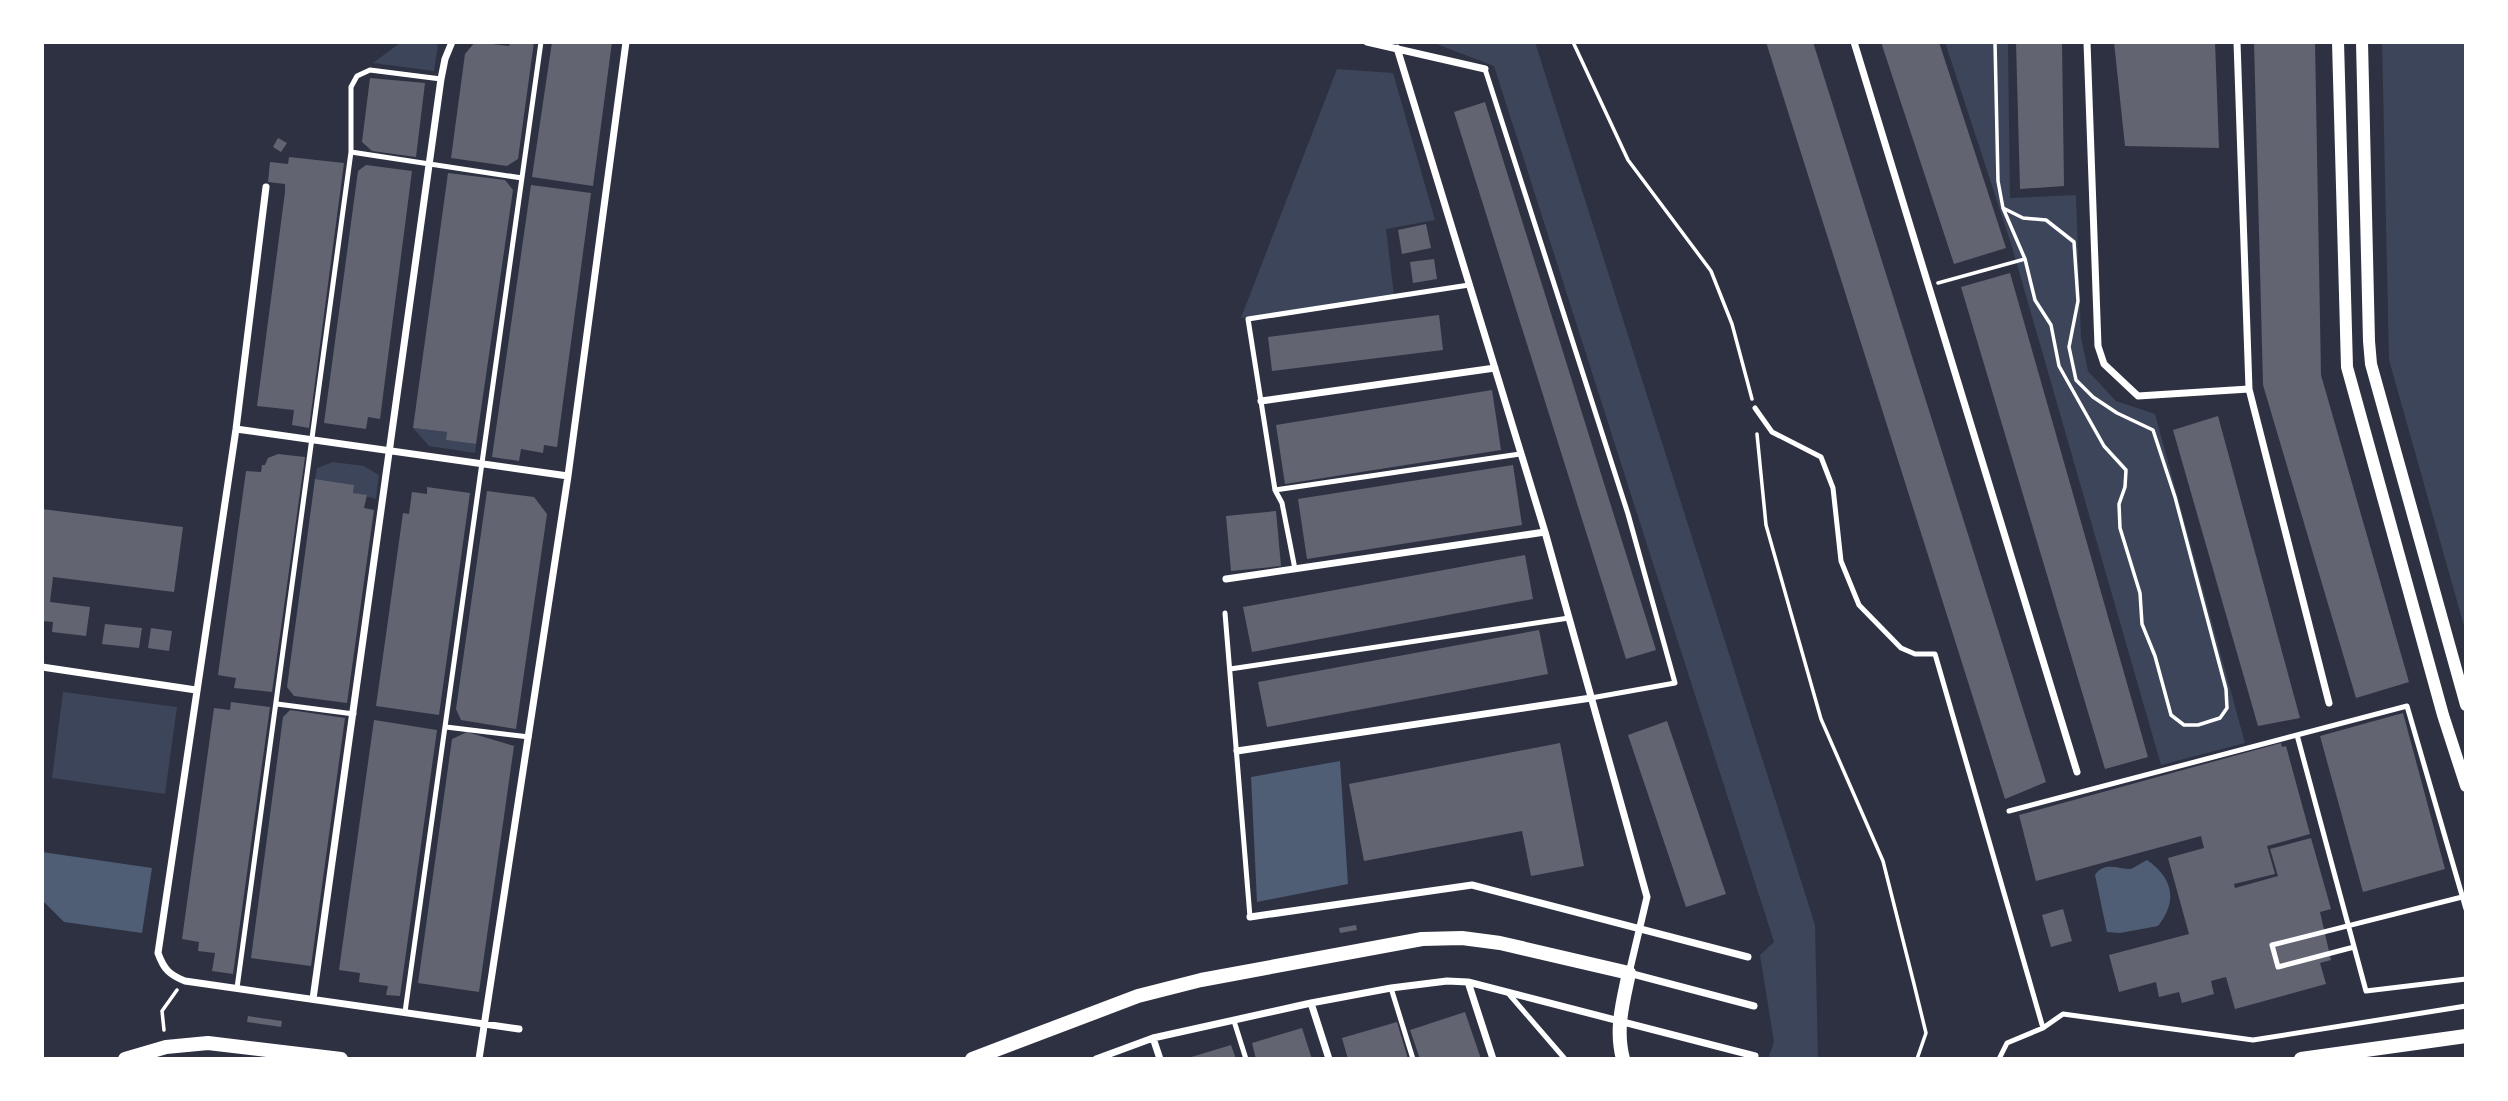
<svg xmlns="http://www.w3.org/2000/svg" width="2508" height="1101" font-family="Rubik,sans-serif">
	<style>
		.green { fill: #3c4559 }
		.water { fill: #4f5d75 }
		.building { fill: #626471 }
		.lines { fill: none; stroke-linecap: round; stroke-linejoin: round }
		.path { stroke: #fff; stroke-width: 3.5 }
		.service { stroke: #fff; stroke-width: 5 }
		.minor { stroke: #fff; stroke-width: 7 }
		.tertiary { stroke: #fff; stroke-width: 12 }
		.secondary { stroke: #fff; stroke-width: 14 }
	</style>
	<rect width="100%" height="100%" fill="#2d3142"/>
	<path class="green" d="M 401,42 L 433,42 L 438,45 L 434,71 L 373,63 Z
		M 1431,42 L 1535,42 L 1815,925 L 1818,1059 L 1768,1059 L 1774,1042 L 1760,955 L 1774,942 L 1494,66 Z
		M 1945,42 L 2008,42 L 2010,198 L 2076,195 L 2081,337 L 2088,371 L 2116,401 L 2155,414 L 2245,743 L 2161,765 L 2012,247 Z
		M 2382,42 L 2466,42 L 2466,633 L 2389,360 Z
		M 1337,69 L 1393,73 L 1435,220 L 1386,229 L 1394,295 L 1241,318 Z
		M 413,428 L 447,432 L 446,440 L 476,444 L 475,453 L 429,446 Z
		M 333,462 L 364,466 L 379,475 L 376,499 L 353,493 L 354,485 L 315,479 L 317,468 Z
		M 63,692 L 177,707 L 165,794 L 52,778 Z"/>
	<path class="water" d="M 1340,761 L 1348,884 L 1257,902 L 1251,777 Z
		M 42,852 L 152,868 L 142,933 L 64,922 L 42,900 Z
		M 2147,860 C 2173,878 2178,901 2158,926 L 2120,933 L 2107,932 L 2095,875 C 2104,861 2118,869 2131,869 Z"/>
	<path class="building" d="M 475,42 L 509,46 L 510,42 L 534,42 L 518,159 L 507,166 L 451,158 L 465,54 Z
		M 552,42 L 612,42 L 593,186 L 532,177 Z
		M 1766,42 L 1813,42 L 2046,782 L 2005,799 Z
		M 1881,42 L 1939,42 L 2006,248 L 1954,264 Z
		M 2016,42 L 2062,42 L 2064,186 L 2020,189 Z
		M 2114,42 L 2215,42 L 2219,148 L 2125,146 Z
		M 2254,42 L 2315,42 L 2321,375 L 2409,682 L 2356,698 L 2263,385 Z
		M 370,78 L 425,83 L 416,157 L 372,151 L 362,142 Z
		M 1485,102 L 1656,650 L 1626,659 L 1454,112 Z
		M 278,138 L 287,143 L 281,152 L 273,147 Z
		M 289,157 L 344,163 L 309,428 L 292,425 L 294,410 L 257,406 L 285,192 L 285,184 L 268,182 L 270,162 L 288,164 Z
		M 366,165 L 412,171 L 380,419 L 368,417 L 366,429 L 324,423 L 358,171 Z
		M 448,173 L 505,180 L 513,190 L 476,444 L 446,440 L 447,432 L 413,428 Z
		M 531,185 L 591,193 L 557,447 L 544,445 L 543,453 L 521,449 L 519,461 L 492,457 Z
		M 1426,224 L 1431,248 L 1402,254 L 1398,230 Z
		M 1434,259 L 1437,279 L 1413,283 L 1410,262 Z
		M 2010,273 L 2148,757 L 2105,769 L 1961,287 Z
		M 1439,315 L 1443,350 L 1272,371 L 1268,337 Z
		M 1492,390 L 1501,450 L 1285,484 L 1276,425 Z
		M 2218,416 L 2300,718 L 2258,726 L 2173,430 Z
		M 278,454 L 305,457 L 272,692 L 234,688 L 236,678 L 218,675 L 246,471 L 261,472 L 262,465 L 265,465 L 268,458 Z
		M 1513,465 L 1522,525 L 1307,559 L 1298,499 Z
		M 315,479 L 354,485 L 353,493 L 367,495 L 364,508 L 374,510 L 347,703 L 294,696 L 287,687 Z
		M 427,487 L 470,493 L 439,715 L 376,706 L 403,513 L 409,514 L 412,492 L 427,494 Z
		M 487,491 L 534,497 L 547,514 L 516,729 L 461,720 L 456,709 Z
		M 42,509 L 183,527 L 174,592 L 53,577 L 50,602 L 90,607 L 86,636 L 52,632 L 53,622 L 42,621 Z
		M 1276,511 L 1281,566 L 1231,571 L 1226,516 Z
		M 1525,555 L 1533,599 L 1252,652 L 1243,607 Z
		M 105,624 L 142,628 L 139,648 L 102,644 Z
		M 151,628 L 172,631 L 169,651 L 148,648 Z
		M 1539,630 L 1548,674 L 1267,727 L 1258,682 Z
		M 231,702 L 270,707 L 233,974 L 212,971 L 215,953 L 198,951 L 199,942 L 182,939 L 214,708 L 230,710 Z
		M 290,710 L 345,718 L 311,966 L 251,958 L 283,717 Z
		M 2403,713 L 2445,869 L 2363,892 L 2320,736 Z
		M 374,720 L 437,730 L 400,996 L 386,995 L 388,986 L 359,982 L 360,973 L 339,970 Z
		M 1667,721 L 1726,894 L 1686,907 L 1628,735 Z
		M 467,732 L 514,746 L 479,992 L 418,983 L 452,739 Z
		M 1560,743 L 1584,866 L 1531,876 L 1522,831 L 1364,861 L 1349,784 Z
		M 2281,743 L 2282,747 L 2286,746 L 2310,834 L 2267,846 L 2275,874 L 2234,884 L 2235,888 L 2278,876 L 2270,849 L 2311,838 L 2331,909 L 2320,912 L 2331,960 L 2320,963 L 2326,984 L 2235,1009 L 2226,977 L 2211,981 L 2214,994 L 2182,1003 L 2179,992 L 2159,997 L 2156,982 L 2119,992 L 2109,955 L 2189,934 L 2168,858 L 2204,848 L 2201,836 L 2036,881 L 2019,815 Z
		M 2063,909 L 2072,941 L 2051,947 L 2042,915 Z
		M 1356,925 L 1357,930 L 1340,933 L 1339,928 Z
		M 1465,1012 L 1481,1059 L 1420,1059 L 1410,1030 Z
		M 248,1016 L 282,1021 L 281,1027 L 247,1022 Z
		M 1397,1022 L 1408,1059 L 1348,1059 L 1342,1038 Z
		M 1302,1028 L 1312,1059 L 1256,1059 L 1252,1043 Z
		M 1231,1045 L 1236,1059 L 1189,1059 L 1188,1058 Z"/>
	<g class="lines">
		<path class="path" d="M 1573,42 L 1628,160 L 1711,271 L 1732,324 L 1752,399
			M 1995,42 L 1998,181 L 2003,208 L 2025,259 L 2035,300 L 2051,325 L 2059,366 L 2104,446 L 2126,470 L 2125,487 L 2119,504 L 2120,528 L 2140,593 L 2142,624 L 2155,656 L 2171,715 L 2184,725 L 2198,725 L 2220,718 L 2227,708 L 2226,689 L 2175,497 L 2153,430 L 2117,413 L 2093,397 L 2076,380 L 2069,347 L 2078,301 L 2074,242 L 2046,220 L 2023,218 L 2003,208
			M 1938,283 L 2025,259
			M 1757,434 L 1766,525 L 1821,719 L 1883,861 L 1914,984 L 1926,1033 L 1917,1059
			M 164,1030 L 162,1011 L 177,990"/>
		<path class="service" d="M 1485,69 L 1628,514 L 1675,683 L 1591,698
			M 351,152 L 522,178
			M 1755,408 L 1772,432 L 1821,457 L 1833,488 L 1841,561 L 1859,605 L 1901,648 L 1915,654 L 1935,654 L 2043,1028
			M 1275,490 L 1520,454
			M 1295,569 L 1282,503 L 1275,490 L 1248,319 L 1469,285
			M 1225,613 L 1250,917
			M 1230,669 L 1569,618
			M 277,704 L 354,714
			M 446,727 L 529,737
			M 2297,735 L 2366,991 L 2466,979
			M 2009,811 L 2407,706 L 2466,909
			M 2354,947 L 2278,967 L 2272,945 L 2466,896
			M 237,988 L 351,152 L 351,87 L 357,76 L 370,70 L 441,79
			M 1391,988 L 1413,1059
			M 1508,993 L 1565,1059
			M 405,1012 L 541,42
			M 1234,1021 L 1246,1059
			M 1999,1059 L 2007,1043 L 2043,1028 L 2063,1014 L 2253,1040 L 2466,1006"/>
		<path class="minor" d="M 1367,42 L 1485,69
			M 1854,42 L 2077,772
			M 2087,42 L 2098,346 L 2104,364 L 2138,396 L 2249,389
			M 2237,42 L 2249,389 L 2329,703
			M 1397,48 L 1545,532 L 1647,897 L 1629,973 L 1754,1006
			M 266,187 L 236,429 L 158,953 C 164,970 170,975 185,981 L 519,1029
			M 1261,401 L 1495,368
			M 236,429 L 568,476
			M 1226,579 L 1545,532
			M 42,667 L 196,690
			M 1237,751 L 1591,698
			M 1250,917 L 1472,885 L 1748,957
			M 1468,982 L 1493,1059
			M 313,999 L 441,79 L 445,59 L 452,42
			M 1311,1003 L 1329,1059
			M 1153,1038 L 1160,1059
			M 479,1059 L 568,476 L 626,42
			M 1096,1059 L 1153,1038 L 1311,1003 L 1391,988 L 1447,981 L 1468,982 L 1755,1056"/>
		<path class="tertiary" d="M 2338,42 L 2347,367 L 2443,715 L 2466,786
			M 2362,42 L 2369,341 L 2371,364 L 2466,705"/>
		<path class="secondary" d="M 125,1059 L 166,1047 L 208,1043 L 341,1059
			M 972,1059 L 1138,996 L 1201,980 L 1422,939 L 1462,938 L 1500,943 L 1629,973 C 1623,1002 1615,1029 1623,1059
			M 2301,1059 L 2466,1036"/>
	</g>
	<rect width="2508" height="1101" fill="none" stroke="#ffffff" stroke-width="88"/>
</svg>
